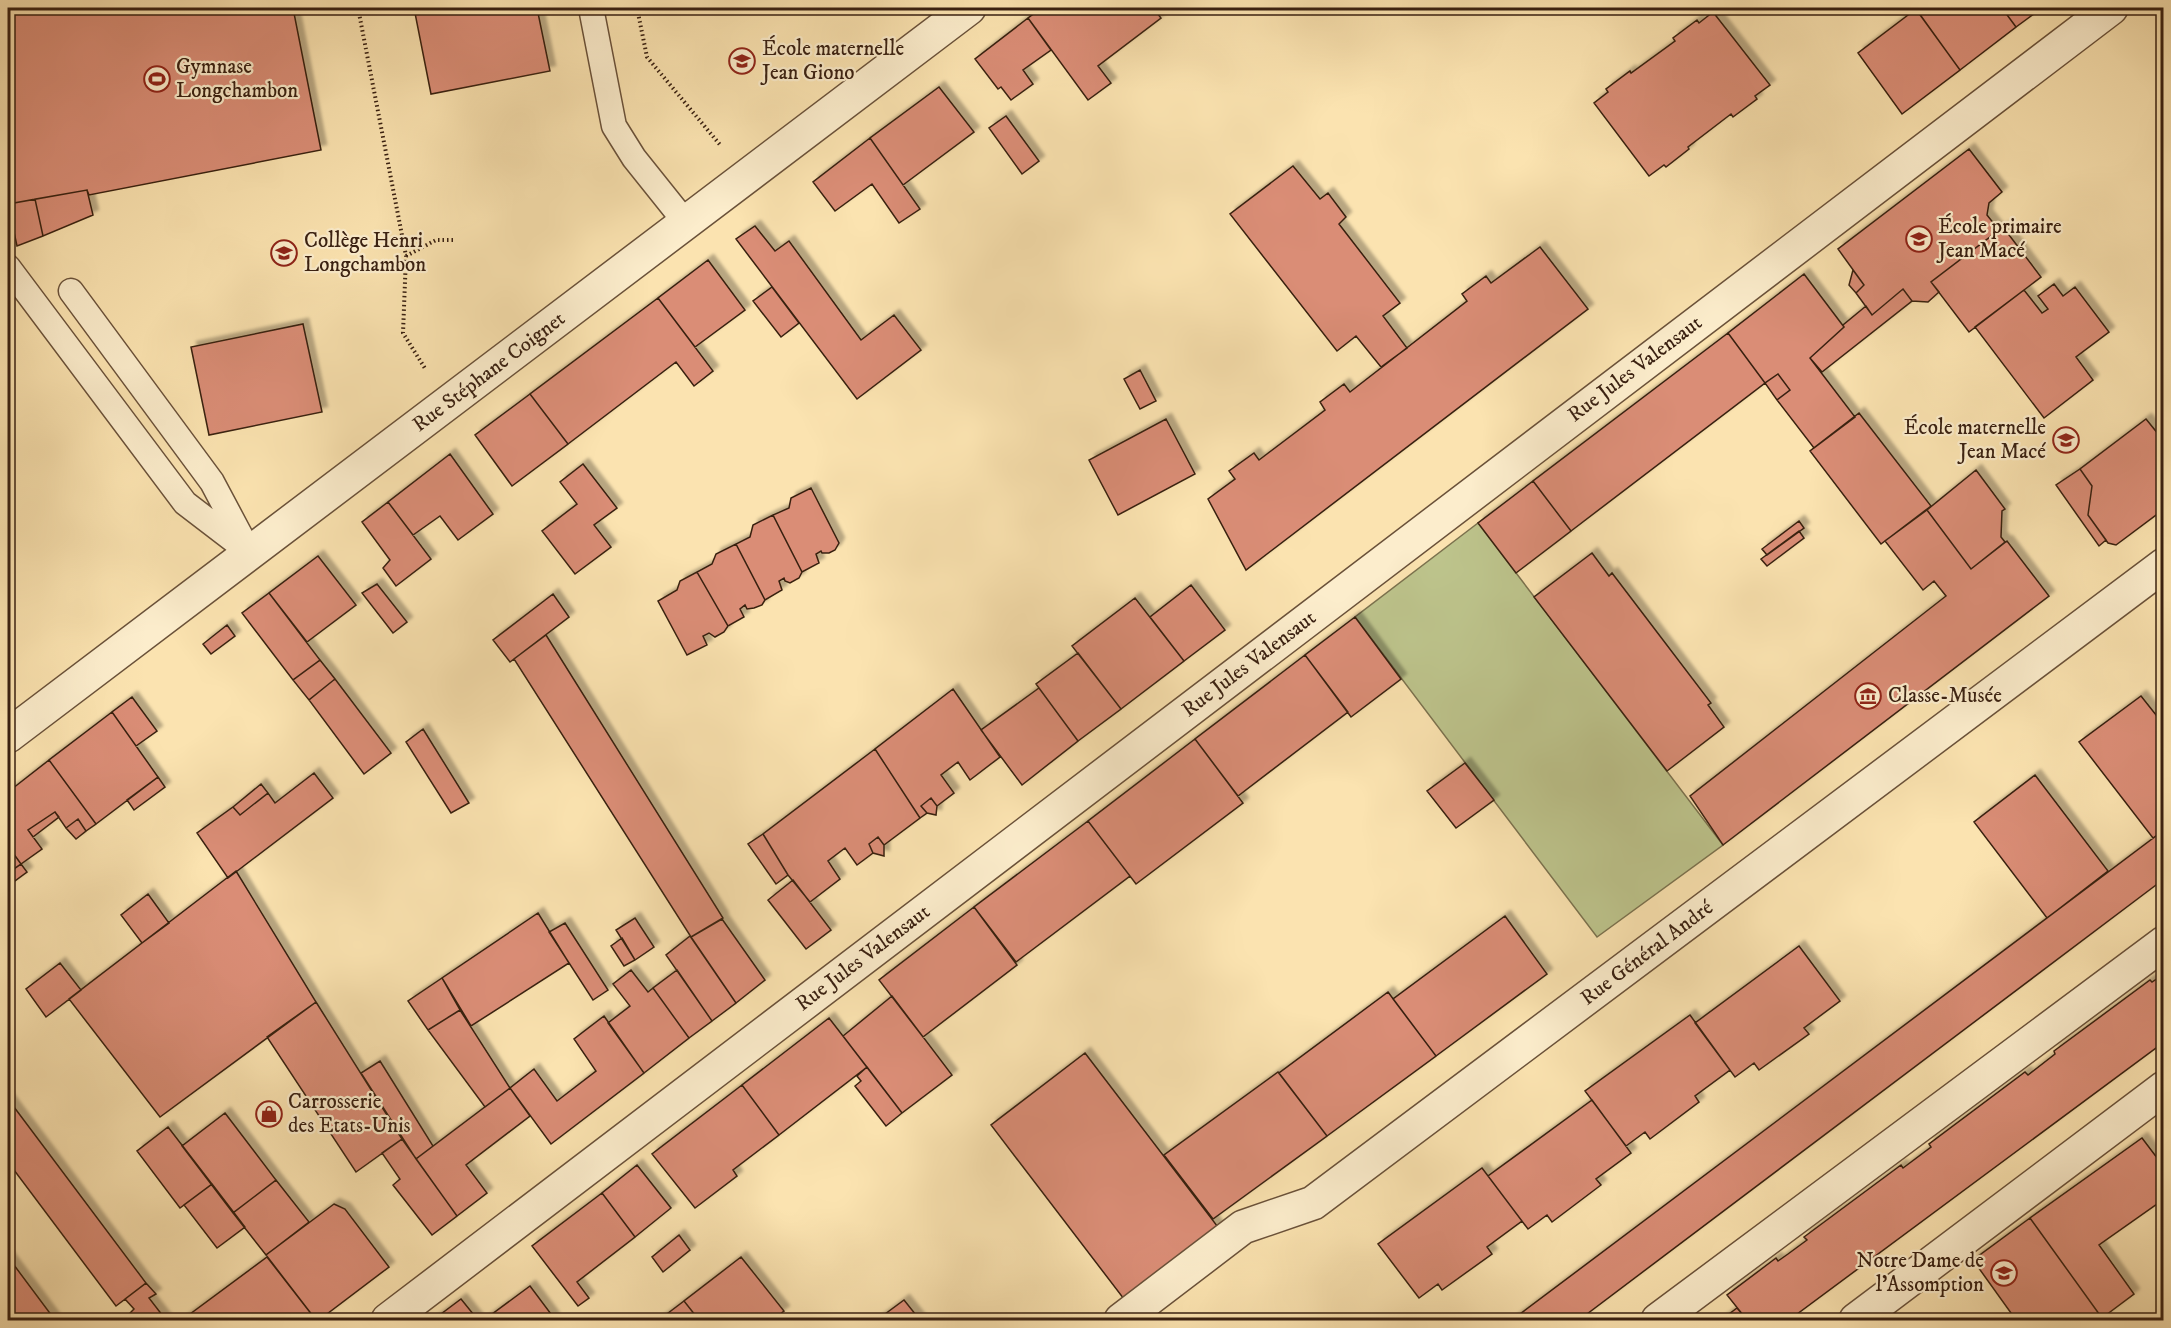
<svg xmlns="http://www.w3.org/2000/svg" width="2171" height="1328" font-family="'IM FELL DW Pica',serif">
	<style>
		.green { fill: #bdc48c; stroke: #7b724e; stroke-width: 1.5 }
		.building { fill: #da8d76; stroke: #392011; stroke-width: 1.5; filter: url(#shadow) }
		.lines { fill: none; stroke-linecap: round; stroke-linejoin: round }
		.lane-casing { stroke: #6a5139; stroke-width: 27 }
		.street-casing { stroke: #6a5139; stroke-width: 36 }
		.path { stroke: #392011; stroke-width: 4; stroke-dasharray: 1.5 3; stroke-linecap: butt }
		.lane { stroke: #fcedcc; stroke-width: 24 }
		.street { stroke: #fcedcc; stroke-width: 33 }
		.labels { text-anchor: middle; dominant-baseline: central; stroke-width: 4.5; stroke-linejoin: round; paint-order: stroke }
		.poi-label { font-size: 21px; fill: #392011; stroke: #fcedcc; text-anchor: start }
		.street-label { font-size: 21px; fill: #392011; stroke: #fcedcc }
	</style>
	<defs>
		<filter id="shadow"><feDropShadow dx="5.5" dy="-5.5" stdDeviation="1.5" flood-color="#0004"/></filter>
	</defs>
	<rect width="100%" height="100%" fill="#fbe3b0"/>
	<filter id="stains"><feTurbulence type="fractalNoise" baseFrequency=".00333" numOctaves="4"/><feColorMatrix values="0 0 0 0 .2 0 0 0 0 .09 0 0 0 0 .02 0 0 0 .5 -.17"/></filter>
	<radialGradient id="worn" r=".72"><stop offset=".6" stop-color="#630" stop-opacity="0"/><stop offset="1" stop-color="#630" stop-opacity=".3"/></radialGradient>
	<path class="green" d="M 1478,523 L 1723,845 L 1597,937 L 1355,617 Z"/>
	<path class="building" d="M 8,8 L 293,8 L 321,150 L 89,195 L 87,190 L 8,204 Z
		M 414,8 L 537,8 L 550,71 L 431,94 Z
		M 1042,8 L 1153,8 L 1161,18 L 1098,66 L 1111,83 L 1088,100 L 1028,18 Z
		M 1915,8 L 2002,8 L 2016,27 L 1960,70 Z
		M 2002,8 L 2042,8 L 2016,27 Z
		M 1916,9 L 1960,70 L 1902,114 L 1858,53 Z
		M 1713,12 L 1770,85 L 1755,96 L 1757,99 L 1733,117 L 1731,114 L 1688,147 L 1689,149 L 1666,167 L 1664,165 L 1649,176 L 1594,103 L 1608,92 L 1606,89 L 1630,71 L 1631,73 L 1675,41 L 1673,38 L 1697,20 L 1699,23 Z
		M 1028,18 L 1051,50 L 1023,70 L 1033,84 L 1011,100 L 1001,87 L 998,89 L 975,59 Z
		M 939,87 L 974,132 L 903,185 L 870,138 Z
		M 1006,116 L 1039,161 L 1022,174 L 989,128 Z
		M 870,138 L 920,209 L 899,223 L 872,184 L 835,211 L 813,182 Z
		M 1969,149 L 2002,192 L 1989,203 L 1987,215 L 1999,230 L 1931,282 L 1939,292 L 1928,302 L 1912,301 L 1903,289 L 1872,315 L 1856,293 L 1864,285 L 1838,249 Z
		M 1293,166 L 1320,199 L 1328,193 L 1346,217 L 1339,224 L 1400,303 L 1383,316 L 1407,348 L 1381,367 L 1356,336 L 1337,351 L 1230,214 Z
		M 87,190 L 93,215 L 43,236 L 35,199 Z
		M 35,199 L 43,236 L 17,246 L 8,204 Z
		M 755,226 L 775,251 L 789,241 L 861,340 L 894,315 L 921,350 L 857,399 L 736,239 Z
		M 2003,227 L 2041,277 L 1969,332 L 1931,282 Z
		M 1540,247 L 1588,309 L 1246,570 L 1208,499 L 1235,479 L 1229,471 L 1254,453 L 1259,460 L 1325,410 L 1320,402 L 1344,384 L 1350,392 L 1467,301 L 1462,294 L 1486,276 L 1491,283 Z
		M 708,260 L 745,310 L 695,347 L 658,298 Z
		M 1853,270 L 1864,285 L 1856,293 L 1849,285 Z
		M 1804,274 L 1844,327 L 1810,358 L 1855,417 L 1814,448 L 1777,400 L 1790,390 L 1778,374 L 1765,383 L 1728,333 Z
		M 2054,284 L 2063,296 L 2075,287 L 2109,332 L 2076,357 L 2093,380 L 2044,418 L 1975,327 L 2024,290 L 2042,313 L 2048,309 L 2038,296 Z
		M 772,287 L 799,323 L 781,337 L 753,301 Z
		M 1903,289 L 1912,301 L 1822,372 L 1810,358 L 1844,327 L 1843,325 L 1866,306 L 1872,315 Z
		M 658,298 L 713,371 L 694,386 L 676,362 L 568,444 L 530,394 Z
		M 303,324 L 322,412 L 209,435 L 191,347 Z
		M 1728,333 L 1765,383 L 1571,531 L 1533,481 Z
		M 1140,370 L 1156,401 L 1140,409 L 1124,379 Z
		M 1778,374 L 1790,390 L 1777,400 L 1765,383 Z
		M 530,394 L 568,444 L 512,486 L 475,435 Z
		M 1859,413 L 1931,506 L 1881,544 L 1810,451 Z
		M 1166,419 L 1195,474 L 1118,515 L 1089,460 Z
		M 2146,419 L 2159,435 L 2164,436 L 2164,509 L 2116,545 L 2108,543 L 2088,515 L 2092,486 L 2080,469 Z
		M 450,454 L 493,514 L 458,540 L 440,516 L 413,535 L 388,502 Z
		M 583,464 L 617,508 L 594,525 L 611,547 L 575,574 L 542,531 L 577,504 L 560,482 Z
		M 2080,469 L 2092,486 L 2088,515 L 2106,540 L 2099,546 L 2056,485 Z
		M 1976,470 L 2005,509 L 2002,511 L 2001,537 L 2005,542 L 1971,569 L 1927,510 Z
		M 1533,481 L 1571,531 L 1516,573 L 1478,523 Z
		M 811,488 L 839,543 L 835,550 L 829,553 L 822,553 L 821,551 L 816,554 L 819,563 L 802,572 L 773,515 L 789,508 L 791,498 Z
		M 388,502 L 431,559 L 396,586 L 383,568 L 390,560 L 362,522 Z
		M 1927,510 L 1971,569 L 2007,541 L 2049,596 L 1723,845 L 1690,796 L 1946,596 L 1934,581 L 1923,590 L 1885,541 Z
		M 773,515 L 802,572 L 799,578 L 790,583 L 785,581 L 784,578 L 779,581 L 782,590 L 765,600 L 736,544 L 750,537 L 753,525 Z
		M 1799,521 L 1804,528 L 1767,555 L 1762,549 Z
		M 1799,531 L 1804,538 L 1767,566 L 1761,559 Z
		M 736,544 L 765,600 L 762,605 L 754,608 L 747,609 L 745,605 L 740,609 L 744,617 L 728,626 L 697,572 L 712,564 L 716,554 Z
		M 1592,553 L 1609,576 L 1612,573 L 1711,703 L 1708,705 L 1724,727 L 1667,771 L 1534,597 Z
		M 318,556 L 356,605 L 307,642 L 269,593 Z
		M 697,572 L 728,626 L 724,632 L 715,637 L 709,633 L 703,636 L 707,645 L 687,655 L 658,601 L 677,590 L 680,581 Z
		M 377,584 L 407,622 L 393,633 L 362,593 Z
		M 1191,585 L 1225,630 L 1184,661 L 1150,617 Z
		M 269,593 L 320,660 L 293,680 L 242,613 Z
		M 553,594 L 569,617 L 510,662 L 493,640 Z
		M 1135,598 L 1184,661 L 1121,709 L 1072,646 Z
		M 1355,617 L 1401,679 L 1351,717 L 1305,655 Z
		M 227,625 L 235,636 L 211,654 L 203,644 Z
		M 546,635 L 723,918 L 691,937 L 514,659 Z
		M 1078,653 L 1121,709 L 1078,741 L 1036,684 Z
		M 1305,655 L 1348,712 L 1238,796 L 1195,739 Z
		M 320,660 L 335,679 L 309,700 L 293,680 Z
		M 335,679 L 391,753 L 364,774 L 309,700 Z
		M 1039,688 L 1078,741 L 1022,785 L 981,730 Z
		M 953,689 L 1000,757 L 970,780 L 958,762 L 941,775 L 954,793 L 937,806 L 931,798 L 921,806 L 927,813 L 920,818 L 875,749 Z
		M 2141,696 L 2164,725 L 2164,830 L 2153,838 L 2079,742 Z
		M 132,697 L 157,731 L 136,746 L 112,712 Z
		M 112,712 L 158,777 L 96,824 L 49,760 Z
		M 423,729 L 469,803 L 451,813 L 406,742 Z
		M 1195,739 L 1243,803 L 1136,884 L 1088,821 Z
		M 875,749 L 920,818 L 884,845 L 878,837 L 869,844 L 873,853 L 857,865 L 845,848 L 828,861 L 840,879 L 810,902 L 788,875 L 763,834 Z
		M 49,760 L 96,824 L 86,831 L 78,819 L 66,828 L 55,812 L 28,830 L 42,849 L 21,864 L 8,846 L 8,792 Z
		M 1465,763 L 1494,800 L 1456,828 L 1427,791 Z
		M 314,773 L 333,798 L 228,878 L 197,833 L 233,807 L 240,815 L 268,793 L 275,803 Z
		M 2035,775 L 2108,871 L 2047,918 L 1974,822 Z
		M 158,777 L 165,787 L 134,810 L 127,800 Z
		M 261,784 L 268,793 L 240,815 L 233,807 Z
		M 931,798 L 937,806 L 936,815 L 927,813 L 921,806 Z
		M 55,812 L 59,817 L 33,837 L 28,830 Z
		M 78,819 L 86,831 L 76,839 L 66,828 Z
		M 1088,821 L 1130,876 L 1016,962 L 974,907 Z
		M 2164,830 L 2164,879 L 1579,1320 L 1512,1320 Z
		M 763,834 L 788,875 L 776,884 L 748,844 Z
		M 878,837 L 884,845 L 884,856 L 873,853 L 869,844 Z
		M 8,846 L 21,864 L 8,873 Z
		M 21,864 L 27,872 L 8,886 L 8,873 Z
		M 236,871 L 316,1002 L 160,1117 L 69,999 Z
		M 793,880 L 831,930 L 806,949 L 768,900 Z
		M 148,894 L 169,923 L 142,943 L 121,915 Z
		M 974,907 L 1017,965 L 923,1037 L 879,980 Z
		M 538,913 L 569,963 L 471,1026 L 442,978 Z
		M 1505,916 L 1547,974 L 1436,1056 L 1393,999 Z
		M 635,918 L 654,947 L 635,960 L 616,930 Z
		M 722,919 L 765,980 L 736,1003 L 691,937 Z
		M 565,923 L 608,990 L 593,1000 L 549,932 Z
		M 690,936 L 736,1003 L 712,1021 L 666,955 Z
		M 622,938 L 635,960 L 624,966 L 611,946 Z
		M 1799,946 L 1840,1001 L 1804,1028 L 1809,1034 L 1759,1070 L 1754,1063 L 1735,1077 L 1695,1023 Z
		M 60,963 L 81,990 L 46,1017 L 26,989 Z
		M 631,970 L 648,992 L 653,988 L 689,1038 L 644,1073 L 608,1023 L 630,1006 L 613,984 Z
		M 677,970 L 712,1021 L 689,1038 L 653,988 Z
		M 2164,974 L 2164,1042 L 1789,1320 L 1747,1320 L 1727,1295 L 1776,1258 L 1778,1261 L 1788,1254 L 1807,1240 L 1804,1237 L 1901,1165 L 1903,1168 L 1931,1147 L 1929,1144 L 2025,1072 L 2028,1075 L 2055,1054 L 2054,1051 L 2150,980 L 2152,982 Z
		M 442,978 L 460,1010 L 428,1030 L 408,1001 Z
		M 1388,992 L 1436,1056 L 1327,1136 L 1279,1073 Z
		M 892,996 L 952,1075 L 902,1113 L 843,1036 Z
		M 316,1002 L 402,1139 L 356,1172 L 267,1037 Z
		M 460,1010 L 510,1088 L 485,1107 L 428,1030 Z
		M 1690,1015 L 1730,1070 L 1695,1096 L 1699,1102 L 1650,1139 L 1645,1132 L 1626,1146 L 1585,1091 Z
		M 604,1016 L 644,1073 L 551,1144 L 510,1088 L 534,1069 L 557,1101 L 596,1071 L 574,1039 Z
		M 829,1018 L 867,1067 L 779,1135 L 742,1085 Z
		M 1085,1053 L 1221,1231 L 1127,1303 L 991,1125 Z
		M 380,1061 L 433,1146 L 416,1159 L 361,1073 Z
		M 867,1067 L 902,1113 L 886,1126 L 855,1086 L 861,1081 L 857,1076 Z
		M 1278,1072 L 1327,1136 L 1213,1219 L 1164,1155 Z
		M 742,1085 L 779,1135 L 733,1170 L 737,1176 L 695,1208 L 652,1154 Z
		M 510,1088 L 530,1116 L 466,1165 L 487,1193 L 457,1216 L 416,1159 Z
		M 8,1099 L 146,1283 L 116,1306 L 8,1162 Z
		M 1592,1100 L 1631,1153 L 1596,1179 L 1601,1185 L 1552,1222 L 1547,1215 L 1528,1229 L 1488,1176 Z
		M 225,1113 L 276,1180 L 233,1213 L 182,1146 Z
		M 168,1127 L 212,1184 L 180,1208 L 137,1151 Z
		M 2142,1138 L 2164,1167 L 2164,1199 L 2099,1245 L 2134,1294 L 2102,1318 L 2030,1218 Z
		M 402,1139 L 457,1216 L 432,1235 L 393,1185 L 400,1179 L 382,1153 Z
		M 637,1165 L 671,1208 L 635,1237 L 602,1193 Z
		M 1482,1168 L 1522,1221 L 1487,1247 L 1492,1254 L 1442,1290 L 1438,1284 L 1419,1298 L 1378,1244 Z
		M 276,1180 L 309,1222 L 266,1255 L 233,1213 Z
		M 212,1184 L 245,1227 L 217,1248 L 184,1205 Z
		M 602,1193 L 635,1237 L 577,1282 L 589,1298 L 578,1306 L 532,1246 Z
		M 334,1204 L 345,1209 L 389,1267 L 319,1320 L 316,1320 L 266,1255 Z
		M 2030,1218 L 2102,1318 L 2098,1320 L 2016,1320 L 1973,1260 Z
		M 679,1235 L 690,1250 L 663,1272 L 652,1257 Z
		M 8,1257 L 55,1320 L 11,1320 L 8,1316 Z
		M 267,1257 L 316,1320 L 182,1320 Z
		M 741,1257 L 784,1311 L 772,1320 L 699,1320 L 684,1301 Z
		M 146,1283 L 156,1294 L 149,1298 L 166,1320 L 135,1320 L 130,1313 L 134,1309 L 125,1299 Z
		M 530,1286 L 554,1318 L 551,1320 L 484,1320 Z
		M 461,1299 L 478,1320 L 433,1320 Z
		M 904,1300 L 920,1320 L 877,1320 Z
		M 684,1301 L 699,1320 L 659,1320 Z
		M 1737,1308 L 1747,1320 L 1721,1320 Z"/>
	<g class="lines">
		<g class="lane-casing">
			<path id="lane" d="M 591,8 L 614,126 L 634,158 L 686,223
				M 8,267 L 185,503 L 249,552
				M 71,291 L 212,482 L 247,548"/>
		</g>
		<g class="street-casing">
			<path id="street" d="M 8,736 L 969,8
				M 388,1320 L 2111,8
				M 1121,1320 L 1243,1227 L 1313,1203 L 2164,565
				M 1658,1320 L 2164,943
				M 1856,1320 L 2164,1088"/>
		</g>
		<path class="path" d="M 358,8 L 406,256 L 403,333 L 426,370
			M 637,8 L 647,57 L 721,146
			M 406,256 L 436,240 L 456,240"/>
		<use href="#lane" class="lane"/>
		<use href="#street" class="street"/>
	</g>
	<defs>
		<g id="school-ring" transform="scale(1.35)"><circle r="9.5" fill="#fcedcc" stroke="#8f2418" stroke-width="1.5"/><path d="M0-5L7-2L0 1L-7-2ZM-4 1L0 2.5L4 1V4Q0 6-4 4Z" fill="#8f2418"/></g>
		<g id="stadium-ring" transform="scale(1.35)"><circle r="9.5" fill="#fcedcc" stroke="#8f2418" stroke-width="1.5"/><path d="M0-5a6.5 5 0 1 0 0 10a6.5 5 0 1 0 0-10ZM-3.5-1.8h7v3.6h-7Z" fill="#8f2418"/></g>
		<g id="museum-ring" transform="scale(1.35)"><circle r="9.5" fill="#fcedcc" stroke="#8f2418" stroke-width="1.5"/><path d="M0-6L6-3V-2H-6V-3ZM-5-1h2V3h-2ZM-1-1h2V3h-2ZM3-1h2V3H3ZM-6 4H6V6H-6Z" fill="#8f2418"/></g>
		<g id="shop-ring" transform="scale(1.35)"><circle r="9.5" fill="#fcedcc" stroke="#8f2418" stroke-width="1.5"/><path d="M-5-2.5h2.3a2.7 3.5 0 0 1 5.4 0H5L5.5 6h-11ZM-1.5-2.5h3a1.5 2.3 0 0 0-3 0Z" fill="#8f2418"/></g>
	</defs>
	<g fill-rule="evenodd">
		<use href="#school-ring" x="742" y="61"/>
		<use href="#stadium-ring" x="157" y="79"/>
		<use href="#school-ring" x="1919" y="239"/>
		<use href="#school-ring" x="284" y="253"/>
		<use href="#school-ring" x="2066" y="440"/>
		<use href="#museum-ring" x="1868" y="696"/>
		<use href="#shop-ring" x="269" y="1114"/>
		<use href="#school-ring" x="2004" y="1273"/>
	</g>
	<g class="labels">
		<g class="poi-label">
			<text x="762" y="49">École maternelle<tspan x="762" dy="24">Jean Giono</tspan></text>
			<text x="176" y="67">Gymnase<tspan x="176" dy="24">Longchambon</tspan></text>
			<text x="1938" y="227">École primaire<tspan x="1938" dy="24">Jean Macé</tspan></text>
			<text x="304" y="241">Collège Henri<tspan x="304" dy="24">Longchambon</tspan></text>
			<text x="2046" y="428" text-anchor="end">École maternelle<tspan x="2046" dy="24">Jean Macé</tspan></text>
			<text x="1888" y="696">Classe-Musée</text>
			<text x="288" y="1102">Carrosserie<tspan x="288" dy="24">des Etats-Unis</tspan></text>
			<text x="1984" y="1261" text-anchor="end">Notre Dame de<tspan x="1984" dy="24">l'Assomption</tspan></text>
		</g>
		<g class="street-label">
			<text transform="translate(1635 369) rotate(-37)">Rue Jules Valensaut</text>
			<text transform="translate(489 372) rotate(-37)">Rue Stéphane Coignet</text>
			<text transform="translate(1249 664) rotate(-37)">Rue Jules Valensaut</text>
			<text transform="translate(1647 953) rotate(-37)">Rue Général André</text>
			<text transform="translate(863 958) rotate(-37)">Rue Jules Valensaut</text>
		</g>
	</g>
	<rect width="2171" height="1328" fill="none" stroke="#fbe3b0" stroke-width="30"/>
	<rect x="9" y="9" width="2153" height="1310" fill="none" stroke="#392011" stroke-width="3"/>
	<rect x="15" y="15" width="2141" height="1298" fill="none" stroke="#392011" stroke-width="1.5"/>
	<rect width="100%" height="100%" filter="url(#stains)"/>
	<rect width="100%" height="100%" fill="url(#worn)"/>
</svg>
